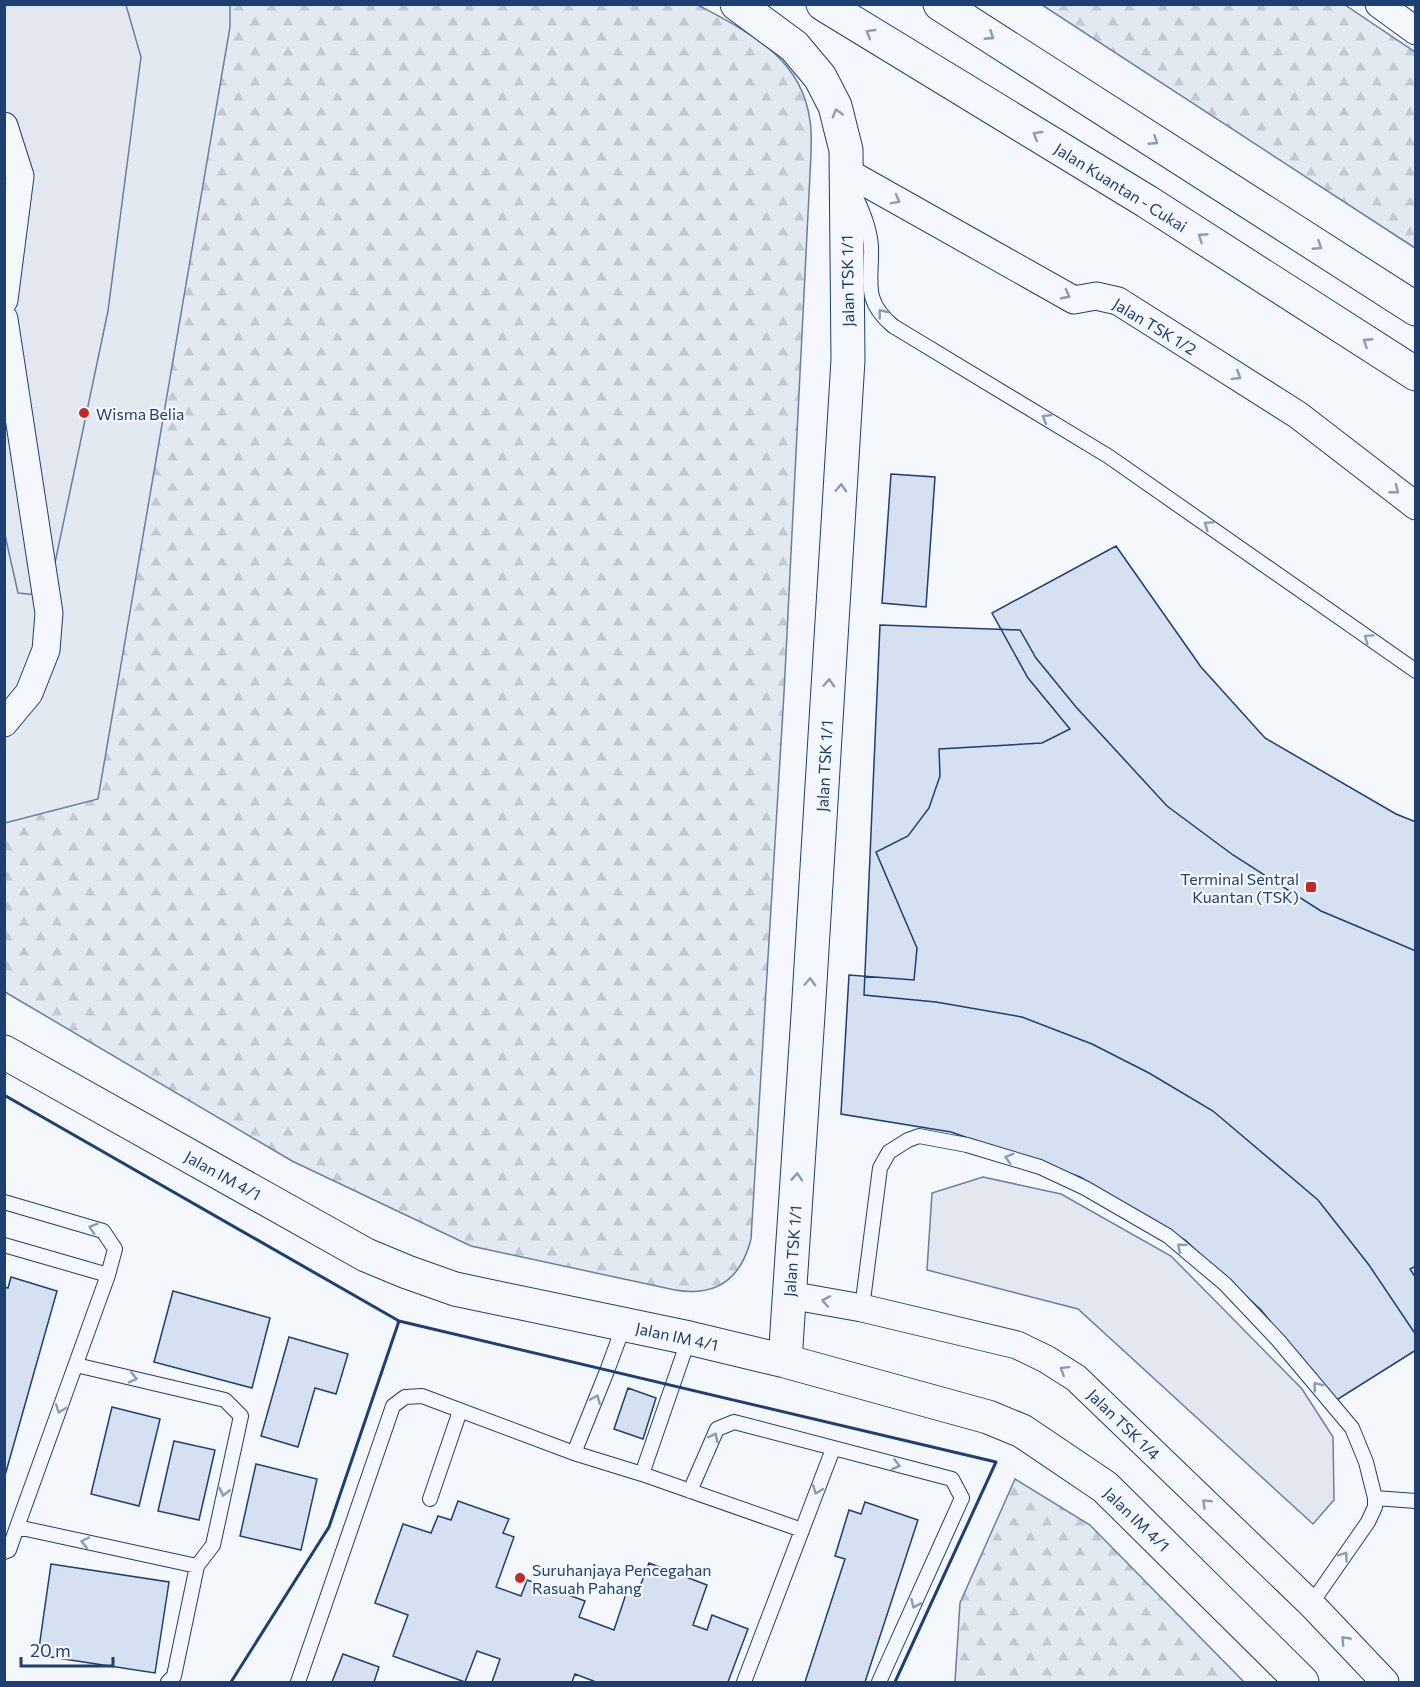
<svg xmlns="http://www.w3.org/2000/svg" width="1420" height="1687" font-family="Commissioner,sans-serif">
	<style>
		.forest { fill: url(#forest-firs); stroke: #687fa3; stroke-width: 1.5 }
		.pitch { fill: #e3e9f0; stroke: #687fa3; stroke-width: 1.5 }
		.parking { fill: #e3e8f0; stroke: #687fa3; stroke-width: 1.5 }
		.building { fill: #d5e0f0; stroke: #1d3f73; stroke-width: 1.5 }
		.lines { fill: none; stroke-linecap: round; stroke-linejoin: round }
		.lane-casing { stroke: #1d3f73; stroke-width: 16 }
		.street-casing { stroke: #1d3f73; stroke-width: 29 }
		.secondary-casing { stroke: #1d3f73; stroke-width: 35 }
		.highway-casing { stroke: #1d3f73; stroke-width: 35 }
		.lane { stroke: #f4f7fb; stroke-width: 14 }
		.street { stroke: #f4f7fb; stroke-width: 27 }
		.secondary { stroke: #f4f7fb; stroke-width: 33 }
		.highway { stroke: #f4f7fb; stroke-width: 33 }
		.wall { stroke: #1d3f73; stroke-width: 3 }
		.oneway { stroke: #889bb7 }
		.poi-dot { fill: #c62828; stroke: #f4f7fb; stroke-width: 2 }
		.labels { text-anchor: middle; dominant-baseline: central; stroke-width: 4.5; stroke-linejoin: round; paint-order: stroke }
		.street-label { font-size: 16px; fill: #1d3f73; stroke: #f4f7fb }
		.poi-label { font-size: 16px; fill: #1d3f73; stroke: #f4f7fb; text-anchor: start }
	</style>
	<defs>
		<pattern id="forest-firs" width="22" height="20" patternUnits="userSpaceOnUse" patternTransform="scale(1.5)"><rect width="22" height="20" fill="#e3e9f0"/><path d="M5 1l3.5 6h-7zM16 11l3.5 6h-7z" fill="#c2c9d1"/></pattern>
	</defs>
	<rect width="100%" height="100%" fill="#f4f7fb"/>
	<path class="forest" d="M 182,5 L 698,5 C 748,32 802,57 810,121 C 812,131 811,143 811,154 L 784,693 L 751,1239 C 741,1279 716,1297 675,1290 L 471,1246 L 292,1161 L 5,992 L 4,796 Z
		M 1042,5 L 1345,5 L 1415,52 L 1415,248 Z
		M 1015,1479 L 1090,1525 L 1244,1682 L 955,1682 L 960,1603 Z"/>
	<path class="pitch" d="M 4,5 L 230,5 L 230,27 L 98,799 L 5,823 Z"/>
	<path class="parking" d="M 4,5 L 126,5 L 141,57 L 108,311 L 48,596 L 18,593 L 5,535 L 4,234 L 13,191 L 5,159 Z
		M 983,1177 L 1061,1194 L 1171,1256 L 1302,1389 L 1333,1437 L 1334,1500 L 1313,1524 L 1078,1309 L 927,1270 L 932,1193 Z"/>
	<path class="building" d="M 891,474 L 935,477 L 926,607 L 882,603 Z
		M 1116,546 L 1201,667 L 1265,738 L 1396,814 L 1416,822 L 1416,1266 L 1410,1269 L 1416,1278 L 1416,1350 L 1335,1401 L 1261,1310 L 1185,1240 L 1080,1177 L 951,1132 L 841,1114 L 849,975 L 914,980 L 917,948 L 876,852 L 908,836 L 929,808 L 940,776 L 939,749 L 1042,743 L 1070,729 L 1028,678 L 992,613 Z
		M 880,625 L 1020,630 L 1036,658 L 1076,707 L 1167,806 L 1233,855 L 1321,911 L 1416,951 L 1416,1335 L 1369,1265 L 1318,1200 L 1213,1111 L 1149,1073 L 1092,1044 L 1022,1017 L 936,1002 L 864,995 Z
		M 11,1277 L 57,1291 L 4,1479 L 4,1287 L 8,1288 Z
		M 173,1291 L 270,1318 L 252,1388 L 154,1362 Z
		M 289,1337 L 348,1354 L 336,1394 L 315,1388 L 298,1447 L 261,1436 Z
		M 628,1388 L 656,1398 L 643,1439 L 614,1429 Z
		M 112,1407 L 160,1419 L 139,1506 L 91,1494 Z
		M 174,1441 L 215,1450 L 199,1520 L 158,1511 Z
		M 256,1464 L 317,1479 L 301,1550 L 240,1536 Z
		M 458,1501 L 509,1519 L 503,1533 L 514,1537 L 496,1587 L 521,1596 L 527,1580 L 585,1601 L 579,1617 L 614,1630 L 629,1585 L 639,1589 L 649,1563 L 707,1585 L 693,1625 L 707,1630 L 712,1615 L 748,1629 L 728,1682 L 596,1682 L 575,1674 L 572,1682 L 492,1682 L 500,1659 L 477,1651 L 465,1682 L 393,1656 L 408,1615 L 375,1603 L 403,1524 L 431,1533 L 438,1516 L 451,1520 Z
		M 865,1502 L 918,1520 L 865,1682 L 805,1682 L 845,1559 L 835,1556 L 849,1510 L 861,1514 Z
		M 51,1564 L 169,1582 L 155,1673 L 38,1655 Z
		M 343,1654 L 379,1667 L 374,1682 L 332,1682 Z"/>
	<g class="lines">
		<g class="lane-casing">
			<path id="lane" d="M 856,197 C 863,213 870,229 871,247 C 872,282 862,300 893,326 L 1108,456 L 1416,671
				M 4,1202 L 103,1231 L 115,1249 L 108,1275 L 17,1527 L 9,1550 L 4,1552
				M 4,1245 L 108,1275
				M 862,1308 L 880,1168 L 889,1152 L 908,1140 L 919,1136 L 967,1145 L 1040,1167 L 1085,1188 L 1168,1236 L 1225,1284 L 1278,1340 L 1352,1428 L 1366,1462 L 1375,1498 L 1375,1507 L 1368,1522 L 1311,1604
				M 574,1453 L 607,1371 L 624,1325
				M 642,1474 L 689,1338
				M 690,1491 L 717,1429 L 734,1422 L 952,1479 L 962,1498 L 879,1682
				M 1375,1498 L 1416,1501
				M 430,1499 L 460,1411
				M 17,1527 L 197,1566 L 213,1545 L 241,1416 L 225,1400 L 76,1365
				M 168,1682 L 174,1676 L 197,1566
				M 298,1682 L 393,1406 L 405,1397 L 422,1396 L 574,1453 L 642,1474 L 802,1530
				M 744,1682 L 833,1449"/>
		</g>
		<g class="street-casing">
			<path id="street" d="M 1379,4 L 1416,31
				M 4,126 L 20,176 L 4,300
				M 845,171 L 1074,300 L 1096,296 L 1118,301 L 1298,415 L 1416,506
				M 4,319 L 49,613 L 46,650 L 29,693 L 4,723
				M 789,1295 L 862,1308 L 1017,1345 L 1046,1359 L 1076,1378 L 1311,1604 L 1385,1682"/>
		</g>
		<g class="secondary-casing">
			<path id="secondary" d="M 737,4 L 794,46 L 820,77 L 835,106 L 846,150 L 848,360 L 808,1015 L 785,1361
				M 4,1052 L 366,1255 L 407,1272 L 455,1289 L 689,1338 L 785,1361 L 988,1417 L 1022,1431 L 1105,1487 L 1302,1682"/>
		</g>
		<g class="highway-casing">
			<path id="highway" d="M 823,4 L 1146,201 L 1416,374
				M 940,4 L 1416,309"/>
		</g>
		<use href="#lane" class="lane"/>
		<use href="#street" class="street"/>
		<use href="#secondary" class="secondary"/>
		<use href="#highway" class="highway"/>
		<path class="wall" d="M 4,1095 L 399,1321 L 398,1323
			M 231,1682 L 329,1527 L 399,1321 L 996,1462 L 895,1682"/>
	</g>
	<defs><path id="oneway-chevron" d="M-2-3.5L2.5 0L-2 3.5" fill="none" stroke-width="1.6" stroke-linecap="round" stroke-linejoin="round" transform="scale(1.5)"/></defs>
	<g class="oneway">
		<use href="#oneway-chevron" transform="translate(870 33) rotate(-149)"/>
		<use href="#oneway-chevron" transform="translate(990 36) rotate(33)"/>
		<use href="#oneway-chevron" transform="translate(837 113) rotate(-106)"/>
		<use href="#oneway-chevron" transform="translate(1037 135) rotate(-149)"/>
		<use href="#oneway-chevron" transform="translate(1154 141) rotate(33)"/>
		<use href="#oneway-chevron" transform="translate(896 200) rotate(29)"/>
		<use href="#oneway-chevron" transform="translate(1202 237) rotate(-147)"/>
		<use href="#oneway-chevron" transform="translate(1318 246) rotate(33)"/>
		<use href="#oneway-chevron" transform="translate(1066 295) rotate(28)"/>
		<use href="#oneway-chevron" transform="translate(882 313) rotate(-128)"/>
		<use href="#oneway-chevron" transform="translate(1367 342) rotate(-147)"/>
		<use href="#oneway-chevron" transform="translate(1237 376) rotate(32)"/>
		<use href="#oneway-chevron" transform="translate(1046 418) rotate(-149)"/>
		<use href="#oneway-chevron" transform="translate(841 488) rotate(-87)"/>
		<use href="#oneway-chevron" transform="translate(1395 490) rotate(38)"/>
		<use href="#oneway-chevron" transform="translate(1208 525) rotate(-145)"/>
		<use href="#oneway-chevron" transform="translate(1368 638) rotate(-145)"/>
		<use href="#oneway-chevron" transform="translate(829 683) rotate(-87)"/>
		<use href="#oneway-chevron" transform="translate(810 982) rotate(-87)"/>
		<use href="#oneway-chevron" transform="translate(1009 1158) rotate(-164)"/>
		<use href="#oneway-chevron" transform="translate(797 1177) rotate(-86)"/>
		<use href="#oneway-chevron" transform="translate(93 1228) rotate(-163)"/>
		<use href="#oneway-chevron" transform="translate(1181 1247) rotate(-140)"/>
		<use href="#oneway-chevron" transform="translate(826 1301) rotate(-170)"/>
		<use href="#oneway-chevron" transform="translate(1064 1370) rotate(-148)"/>
		<use href="#oneway-chevron" transform="translate(133 1378) rotate(13)"/>
		<use href="#oneway-chevron" transform="translate(1317 1386) rotate(-128)"/>
		<use href="#oneway-chevron" transform="translate(596 1399) rotate(-68)"/>
		<use href="#oneway-chevron" transform="translate(60 1409) rotate(110)"/>
		<use href="#oneway-chevron" transform="translate(714 1437) rotate(-63)"/>
		<use href="#oneway-chevron" transform="translate(896 1465) rotate(14)"/>
		<use href="#oneway-chevron" transform="translate(817 1490) rotate(111)"/>
		<use href="#oneway-chevron" transform="translate(224 1492) rotate(103)"/>
		<use href="#oneway-chevron" transform="translate(1206 1503) rotate(-136)"/>
		<use href="#oneway-chevron" transform="translate(85 1542) rotate(-168)"/>
		<use href="#oneway-chevron" transform="translate(1344 1556) rotate(-55)"/>
		<use href="#oneway-chevron" transform="translate(915 1604) rotate(114)"/>
		<use href="#oneway-chevron" transform="translate(1345 1640) rotate(-133)"/>
	</g>
	<g class="poi-dot">
		<circle cx="84" cy="413" r="6"/>
		<rect x="1305" y="881" width="12" height="12" rx="3"/>
		<circle cx="520" cy="1578" r="6"/>
	</g>
	<g class="labels">
		<g class="street-label">
			<text transform="translate(1121 187) rotate(32)">Jalan Kuantan - Cukai</text>
			<text transform="translate(847 281) rotate(-91)">Jalan TSK 1/1</text>
			<text transform="translate(1155 326) rotate(31)">Jalan TSK 1/2</text>
			<text transform="translate(824 766) rotate(-87)">Jalan TSK 1/1</text>
			<text transform="translate(223 1175) rotate(29)">Jalan IM 4/1</text>
			<text transform="translate(792 1251) rotate(-86)">Jalan TSK 1/1</text>
			<text transform="translate(677 1336) rotate(12)">Jalan IM 4/1</text>
			<text transform="translate(1124 1424) rotate(44)">Jalan TSK 1/4</text>
			<text transform="translate(1137 1519) rotate(44)">Jalan IM 4/1</text>
		</g>
		<g class="poi-label">
			<text x="96" y="413">Wisma Belia</text>
			<text x="1299" y="878" text-anchor="end">Terminal Sentral<tspan x="1299" dy="18">Kuantan (TSK)</tspan></text>
			<text x="532" y="1569">Suruhanjaya Pencegahan<tspan x="532" dy="18">Rasuah Pahang</tspan></text>
		</g>
	</g>
	<rect width="1420" height="1687" fill="none" stroke="#1d3f73" stroke-width="12"/>
	<path d="M21 1657v9h92v-9" fill="none" stroke="#1d3f73" stroke-width="3"/>
	<text x="30" y="1657" font-size="18" fill="#1d3f73" stroke="#f4f7fb" stroke-width="4.5" paint-order="stroke">20 m</text>
</svg>
